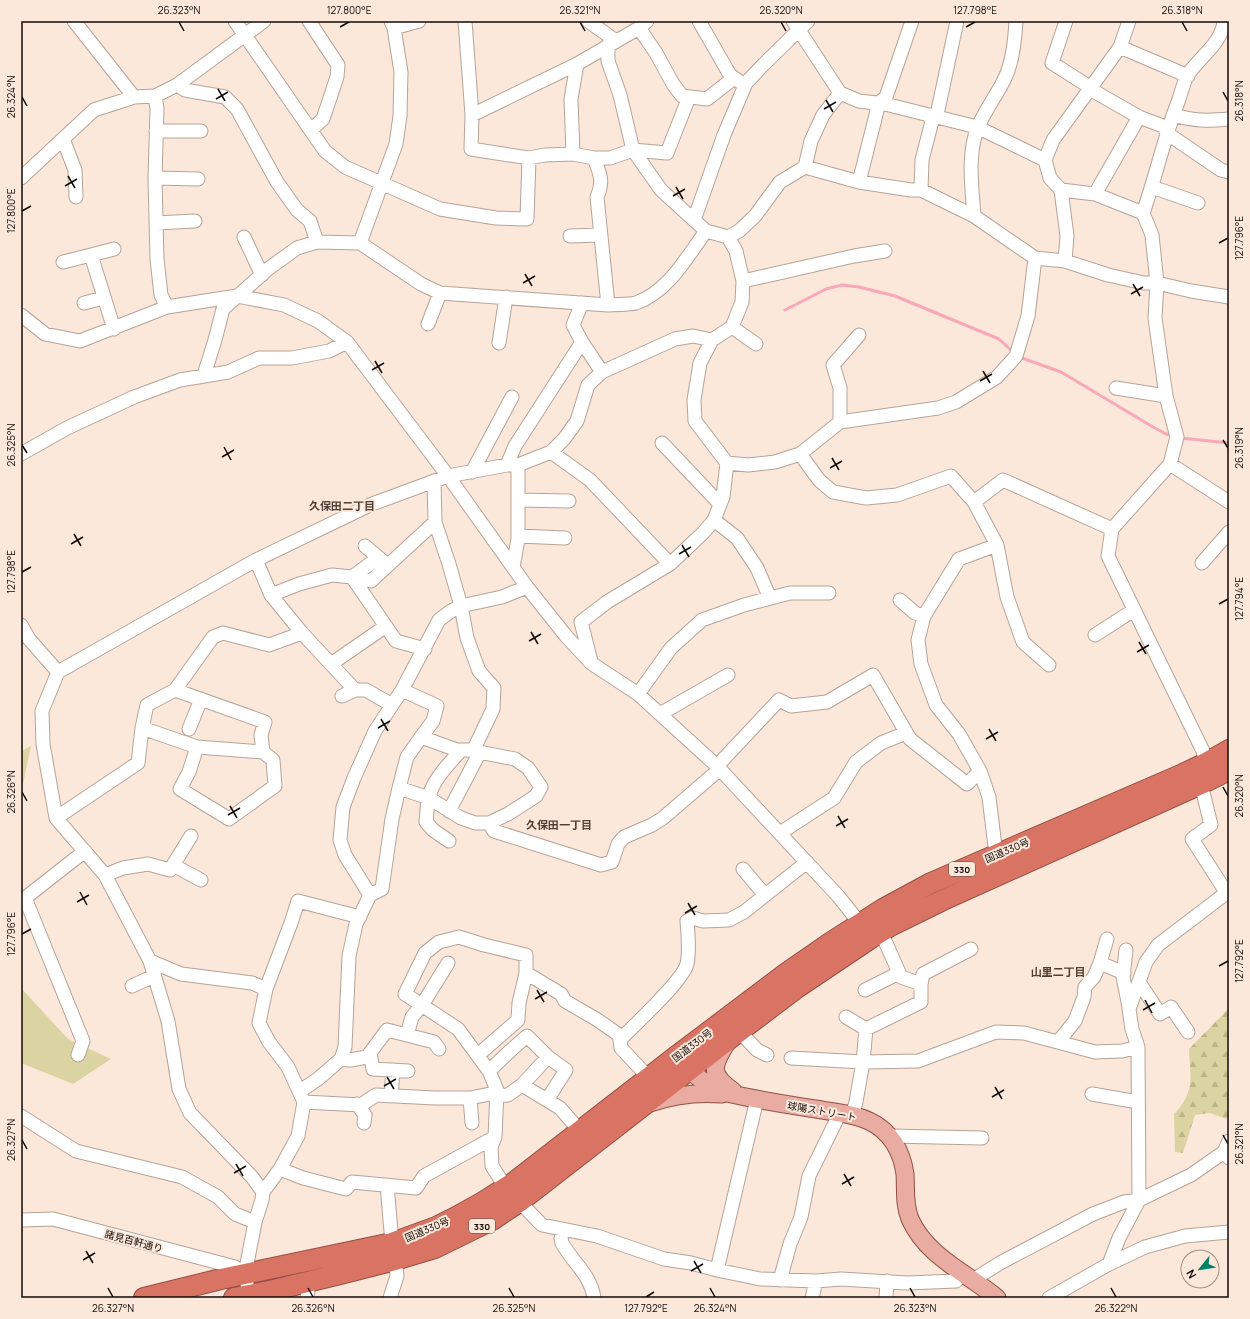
<svg xmlns="http://www.w3.org/2000/svg" width="1250" height="1319" font-family="Manrope,'Noto Sans JP',sans-serif">
	<style>
		.forest { fill: url(#forest-firs) }
		.green { fill: #dbd3a1 }
		.lines { fill: none; stroke-linecap: round; stroke-linejoin: round }
		.stream { stroke: #f8a8b7; stroke-width: 3 }
		.minor-casing { stroke: #b6a397; stroke-width: 15 }
		.major-casing { stroke: #934f43; stroke-width: 19 }
		.highway-casing { stroke: #934f43; stroke-width: 22 }
		.minor { stroke: #fff; stroke-width: 13 }
		.major { stroke: #e8aca2; stroke-width: 17 }
		.highway { stroke: #d97464; stroke-width: 20 }
		.ticks { fill: none; stroke: #100a06; stroke-width: 1.5 }
		.labels { text-anchor: middle; dominant-baseline: central; stroke-width: 4; stroke-linejoin: round; paint-order: stroke }
		.shield { fill: #fce8db; stroke: #574d46; stroke-width: 1 }
		.shield-label { font-size: 9px; font-weight: bold; fill: #100a06 }
		.street-label { font-size: 10px; fill: #100a06; stroke: #fce8db }
		.neighbourhood-label { font-size: 11px; font-weight: bold; fill: #4f3f35; stroke: #fce8db }
		.neatline { fill: none; stroke: #100a06; stroke-width: 1.5 }
		.ticks-label { font-size: 10px; text-anchor: middle; fill: #100a06 }
	</style>
	<defs>
		<pattern id="forest-firs" width="22" height="20" patternUnits="userSpaceOnUse"><rect width="22" height="20" fill="#dbd3a1"/><path d="M5 1l3.5 6h-7zM16 11l3.5 6h-7z" fill="#bbb489"/></pattern>
	</defs>
	<rect width="100%" height="100%" fill="#fce8db"/>
	<path class="forest" d="M 1229,1008 L 1229,1115 L 1226,1119 L 1210,1113 L 1195,1115 L 1183,1153 L 1175,1152 L 1174,1114 C 1196,1091 1190,1077 1189,1049 Z"/>
	<path class="green" d="M 31,746 L 21,793 L 21,751 Z
		M 21,988 L 68,1039 L 111,1059 L 73,1084 L 21,1063 Z"/>
	<g class="lines">
		<path class="stream" d="M 785,310 L 826,289 L 842,285 L 859,287 L 895,296 L 999,339 L 1013,352
			M 1019,357 L 1061,372 L 1153,427 L 1166,434 L 1173,436
			M 1181,438 L 1229,443"/>
		<g class="minor-casing">
			<path id="minor" d="M 74,21 L 134,97
				M 235,21 L 325,151 L 345,167 L 440,209 L 496,218 L 527,219 L 529,158
				M 309,21 L 338,65 L 337,77 L 323,119 L 311,130
				M 465,21 L 472,115 L 471,149 L 529,158 L 545,155 L 573,154 L 571,99 L 577,64
				M 588,21 L 616,41
				M 699,21 L 730,75 L 740,82
				M 793,21 L 840,93 L 859,101 L 885,104 L 977,127 L 1045,160
				M 1066,21 L 1052,63 L 1085,84 L 1090,89 L 1139,117 L 1163,126 L 1168,134 L 1221,170 L 1229,172
				M 1129,21 L 1120,47 L 1053,140 L 1045,160 L 1050,178 L 1061,190 L 1095,194 L 1143,213
				M 1224,21 C 1222,44 1198,58 1187,76 C 1183,84 1181,94 1178,102 C 1164,138 1156,176 1143,213 L 1152,235 L 1157,283 L 1155,318 L 1166,396 L 1177,437 L 1170,464 L 1112,529 L 1108,556 L 1203,751 L 1206,763 L 1201,784 L 1211,825 L 1192,839 L 1226,892
				M 394,28 L 419,21
				M 639,28 L 656,53 L 673,84 L 682,96 L 707,99 L 734,78
				M 608,45 L 608,61 L 620,95 L 633,150 L 661,190 L 706,231 L 728,237 L 739,231 L 755,216 L 780,182 L 805,167 L 859,182 L 911,190 L 921,190 L 974,216 L 1035,258 L 1065,261 L 1108,275 L 1144,283 L 1157,283 L 1191,291 L 1229,297
				M 1120,47 L 1188,76
				M 177,85 L 185,90 L 225,97 L 237,109 L 277,182 L 297,210 L 310,221 L 317,242
				M 155,96 L 157,109 L 155,178 L 157,259 L 161,295 L 167,307
				M 472,115 L 577,64 L 639,28 L 647,21
				M 1173,115 C 1195,121 1207,121 1229,119
				M 156,131 L 201,131
				M 63,139 L 75,170 L 76,197
				M 573,154 L 594,158 L 610,158 L 633,150 L 667,153 L 689,97
				M 594,158 C 600,173 604,182 597,197 L 608,305
				M 805,167 L 811,141 L 823,115 L 840,93
				M 21,178 L 94,110 L 134,97 L 155,96 L 177,85 L 264,21
				M 155,178 L 198,179
				M 859,182 L 879,103 L 886,97 L 912,21
				M 1152,187 L 1198,203
				M 921,190 L 922,160 L 932,121 L 938,110 L 957,21
				M 1061,190 L 1067,236 L 1065,261
				M 1095,194 L 1139,117
				M 974,216 C 972,188 967,153 978,127 C 985,110 997,95 1005,78 C 1013,61 1015,40 1016,21
				M 694,220 L 724,135 L 746,83 L 764,64 L 808,21
				M 156,223 L 195,221
				M 570,236 L 601,235
				M 244,237 L 262,275
				M 360,243 L 396,144 L 400,116 L 401,72 L 394,28 L 391,21
				M 91,255 L 114,249
				M 63,262 L 91,255 L 114,329
				M 743,281 L 854,256 L 885,251
				M 84,303 L 104,298
				M 582,303 L 573,325 L 582,342 L 602,372
				M 21,315 L 45,334 L 80,341 L 167,307 L 237,296 L 284,305 L 318,321 L 347,342 L 448,476 L 527,587 L 566,636 L 591,663 L 638,694 L 717,766 L 839,897 L 865,930
				M 428,324 L 440,293
				M 732,327 L 756,344
				M 499,343 L 506,297
				M 204,375 L 215,340 L 223,309 L 268,269 L 297,248 L 317,242 L 360,243 L 421,284 L 440,293 L 608,305 C 617,304 628,305 636,303 C 668,292 687,257 706,231
				M 1116,388 L 1166,396
				M 840,422 L 840,388 L 833,365 L 859,335
				M 662,443 L 720,504
				M 551,452 L 590,480 L 670,564
				M 21,454 L 67,428 L 134,397 L 180,380 L 228,372 L 259,358 L 292,358 L 329,351 L 347,342
				M 800,454 L 819,480 L 833,492 L 866,498 L 897,495 L 951,476 L 974,502 L 1003,480 L 1112,529
				M 727,463 L 748,465 L 775,462 L 800,454 L 840,422 L 938,408 L 956,402 L 997,377 L 1016,356 L 1028,316 L 1035,258
				M 1170,464 L 1229,502
				M 507,465 L 515,446 L 582,342
				M 472,472 L 512,397
				M 434,481 L 435,522 L 449,564 L 461,606 L 467,638 L 479,671 L 494,688 L 493,709 L 473,751
				M 518,500 L 569,501
				M 974,502 L 997,545 L 959,559 L 924,616 L 918,640 L 921,664 L 936,705 L 959,734 L 980,771
				M 714,520 L 737,538 L 757,568 L 770,598
				M 518,536 L 565,538
				M 997,545 L 1007,597 L 1023,642 L 1049,665
				M 365,546 L 385,563
				M 256,560 L 271,595 L 302,633 L 355,690 L 366,690 L 392,705
				M 1202,563 L 1229,532
				M 513,567 L 518,539 L 518,465
				M 352,577 L 371,581 L 435,522
				M 352,577 L 378,558
				M 271,595 L 299,584 L 332,575 L 352,577 L 396,641 L 425,649
				M 900,600 L 915,613 L 924,616
				M 21,625 L 29,639 L 58,672
				M 1095,635 L 1134,610
				M 591,661 L 581,622 L 607,602 L 670,564 L 703,533 L 714,520 L 723,497 L 727,463 L 695,421 L 694,400 L 700,363 L 712,340 L 732,327 L 742,302 L 743,281 L 736,251 L 728,237
				M 331,664 L 386,626
				M 402,690 L 437,706 L 433,721 L 421,737 L 457,750 L 469,750 L 515,759 L 528,768 L 541,787 L 536,796 L 508,814 L 489,823
				M 638,694 L 671,648 L 702,620 L 744,605 L 790,593 L 829,593
				M 342,696 L 355,690
				M 660,714 L 728,675
				M 142,728 L 197,747 L 189,772 L 180,789 L 229,819 L 275,786 L 273,760 L 263,752 L 261,735 L 265,722 L 175,690
				M 189,729 L 201,699
				M 197,747 L 263,752
				M 717,766 L 779,700 L 791,706 L 827,702 L 873,675 L 910,739 L 967,784 L 980,771 L 989,797 L 996,855
				M 399,788 L 407,757 L 421,737
				M 449,811 L 480,752
				M 56,818 L 138,763 L 142,728 L 147,705 L 175,690 L 213,637 L 223,633 L 269,645 L 302,633
				M 780,833 L 834,798 L 856,762 L 881,743 L 906,733
				M 449,841 L 433,830 L 426,822 C 427,814 427,807 428,800 C 432,780 449,764 461,750
				M 173,865 L 201,880
				M 743,869 L 764,894
				M 105,875 L 123,868 L 148,864 L 170,870 L 191,836
				M 370,895 L 382,889 L 392,819 L 399,788 L 429,798 L 461,818 L 475,823 L 489,823 L 494,831 L 601,865 L 612,862 L 618,844 L 624,837 L 652,825 L 663,818 L 720,769
				M 1126,950 L 1123,977 L 1129,1007
				M 150,961 L 181,974 L 252,983 L 266,989
				M 1100,963 L 1124,973
				M 1139,982 L 1160,1014 L 1171,1007 L 1188,1032
				M 921,984 L 923,974 L 971,949
				M 132,986 L 154,976
				M 865,990 L 899,973
				M 846,1017 L 866,1029
				M 739,1031 L 757,1050 L 767,1055
				M 407,1035 L 434,1042 L 439,1049
				M 622,1037 L 596,1019 L 565,1001 L 561,994 L 526,973 L 526,955 L 484,945 L 459,937 L 439,942 L 425,953 L 405,994 L 458,1029 L 489,1071 L 497,1090 L 495,1137 L 491,1147 L 492,1166 L 506,1188 L 542,1225 L 597,1236 L 664,1259 L 691,1263 L 717,1270 L 760,1279 L 816,1281 L 841,1279 L 907,1283 L 956,1281 L 962,1273
				M 1058,1042 L 1075,1021 L 1084,997 L 1085,987 L 1094,977 L 1100,963 L 1107,939
				M 1138,1047 L 1132,1029 L 1129,1009 L 1146,962 L 1158,945 L 1229,891
				M 370,1053 L 373,1069 L 408,1071
				M 78,1055 L 83,1041 L 25,898 L 85,851
				M 478,1055 L 518,1020 L 519,1003 L 526,973
				M 791,1058 L 863,1062 L 866,1029 L 921,1002 L 921,984 L 901,977 L 881,932
				M 341,1059 L 350,1060 L 367,1057 L 387,1030 L 407,1035 L 412,1017 L 422,1005 L 448,963
				M 489,1071 L 510,1051 L 527,1036 L 548,1057 L 566,1070 L 547,1100
				M 649,1078 L 621,1048 L 620,1040 C 634,1025 683,981 687,964 C 690,950 688,935 687,921 L 693,918 L 703,921 L 729,920 L 744,912 L 807,862
				M 522,1085 L 548,1057
				M 300,1091 L 318,1079 L 341,1059 L 345,1047 L 349,956 L 356,924 L 370,895 L 345,855 L 340,840 L 343,807 L 354,778 L 375,731 L 402,690 L 439,620 L 451,611 L 461,606 L 502,597 L 527,587
				M 1092,1094 L 1138,1102
				M 391,1096 L 393,1070
				M 470,1098 L 472,1123
				M 304,1102 L 361,1105 L 376,1095 L 435,1098 L 470,1098 L 490,1094 L 496,1096 L 508,1095 L 522,1085 L 560,1108 L 580,1131
				M 357,1104 L 365,1115 L 364,1123
				M 852,1115 L 856,1102 L 863,1062 L 918,1061 L 996,1032 L 1024,1033 L 1095,1052 L 1122,1051 L 1138,1047 L 1139,1200 L 1119,1238 L 1109,1264
				M 21,1116 L 76,1151 L 182,1177 L 218,1197 L 235,1214 L 255,1222
				M 890,1136 L 982,1138
				M 1229,1141 L 1224,1152 L 1229,1158
				M 280,1169 L 303,1178 L 346,1189 L 352,1182 L 416,1188 L 424,1176 L 495,1137
				M 387,1185 L 392,1243
				M 263,1192 L 252,1177 L 190,1113 L 179,1089 L 168,1021 L 150,961 L 105,875 L 56,818 L 43,744 L 42,711 L 58,672 L 256,560 L 372,504 L 448,476 L 507,465 L 518,465 L 551,452 L 564,439 L 577,421 L 588,385 L 602,372 L 675,339 L 693,336 L 712,340
				M 21,1220 L 53,1219 L 235,1267 L 245,1274
				M 563,1230 L 561,1238 L 562,1243 C 573,1263 591,1275 594,1298
				M 717,1270 L 757,1099
				M 780,1280 L 790,1244 L 801,1217 L 809,1176 L 840,1113
				M 973,1280 L 1000,1263 L 1093,1214 L 1124,1202 L 1139,1200 L 1191,1175 L 1224,1152
				M 249,1294 L 245,1274 L 255,1222 L 262,1200 L 263,1192 L 280,1169 L 298,1136 L 304,1102 L 288,1067 L 269,1042 L 259,1023 L 266,989 L 291,923 L 298,901 L 360,917
				M 307,1298 L 309,1281
				M 390,1298 L 397,1276 L 395,1260
				M 812,1298 L 816,1281
				M 886,1298 L 887,1281
				M 1049,1298 L 1109,1264 L 1145,1247 L 1185,1236 L 1229,1232"/>
		</g>
		<g class="major-casing">
			<path id="major" d="M 727,1042 C 713,1065 708,1074 733,1091
				M 682,1060 C 695,1077 704,1083 723,1092 C 756,1100 789,1105 822,1110 C 838,1113 855,1114 869,1121 C 891,1131 902,1152 905,1174 C 906,1189 904,1205 910,1219 C 927,1257 967,1273 997,1298
				M 650,1103 C 673,1095 697,1092 722,1094"/>
		</g>
		<g class="highway-casing">
			<path id="highway" d="M 144,1298 L 221,1279 L 392,1243 L 436,1227 L 456,1217 L 483,1202 L 513,1183 L 678,1055 L 788,972 L 830,943 L 883,909 L 931,883 L 1183,774 L 1206,763 L 1229,750
				M 234,1298 L 274,1290 L 340,1274 L 395,1260 L 435,1248 L 492,1220 L 519,1202 L 729,1039 L 798,987 L 871,938 L 892,925 L 943,900 L 1201,784 L 1229,770"/>
		</g>
		<use href="#minor" class="minor"/>
		<use href="#major" class="major"/>
		<use href="#highway" class="highway"/>
	</g>
	<path class="ticks" d="M 179,22 L 184,31M 580,22 L 585,31M 781,22 L 786,31M 1182,22 L 1187,31M 340,27 L 349,22M 966,27 L 975,22M 218,89 L 225,101M 1223,92 L 1228,101M 22,97 L 27,106M 216,99 L 228,92M 826,100 L 833,112M 824,109 L 836,102M 68,176 L 75,188M 65,186 L 77,179M 676,187 L 683,199M 673,196 L 685,189M 22,211 L 31,206M 1219,243 L 1228,238M 525,274 L 532,286M 523,283 L 535,276M 1133,284 L 1140,296M 1131,294 L 1143,287M 375,361 L 382,373M 372,370 L 384,363M 983,371 L 990,383M 980,381 L 992,374M 1223,440 L 1228,448M 22,445 L 27,453M 224,447 L 231,460M 222,457 L 234,450M 832,458 L 839,470M 830,468 L 842,461M 74,534 L 81,546M 71,544 L 83,537M 682,545 L 689,557M 679,554 L 691,547M 22,572 L 31,567M 1219,604 L 1228,599M 531,632 L 538,644M 529,641 L 541,634M 1139,642 L 1146,654M 1137,652 L 1149,645M 381,719 L 388,731M 378,728 L 390,721M 989,729 L 996,741M 986,739 L 998,732M 1223,787 L 1228,796M 22,792 L 27,801M 230,806 L 237,818M 228,815 L 240,808M 838,816 L 845,828M 836,826 L 848,819M 80,892 L 87,905M 77,902 L 89,895M 688,903 L 695,915M 685,913 L 697,906M 22,934 L 31,929M 1219,966 L 1228,961M 537,990 L 544,1002M 535,999 L 547,992M 1145,1000 L 1152,1013M 1143,1010 L 1155,1003M 387,1077 L 394,1089M 384,1086 L 396,1079M 995,1087 L 1002,1099M 992,1097 L 1004,1090M 1223,1135 L 1228,1144M 22,1140 L 27,1149M 236,1164 L 243,1176M 234,1173 L 246,1166M 844,1174 L 851,1186M 842,1184 L 854,1177M 86,1251 L 93,1263M 83,1260 L 95,1253M 694,1261 L 701,1273M 691,1271 L 703,1264M 108,1288 L 113,1297M 308,1288 L 313,1297M 509,1288 L 514,1297M 710,1288 L 715,1297M 910,1288 L 915,1297M 1111,1288 L 1116,1297M 646,1297 L 654,1292"/>
	<g class="labels">
		<g class="shield">
			<rect x="949" y="862" width="26" height="14" rx="3"/>
			<rect x="469" y="1219" width="26" height="14" rx="3"/>
		</g>
		<g class="shield-label">
			<text x="962" y="869">330</text>
			<text x="482" y="1226">330</text>
		</g>
		<g class="street-label">
			<text transform="translate(1007 850) rotate(-23)">国道330号</text>
			<text transform="translate(692 1045) rotate(-37)">国道330号</text>
			<text transform="translate(822 1111) rotate(10)">球陽ストリート</text>
			<text transform="translate(427 1229) rotate(-23)">国道330号</text>
			<text transform="translate(134 1241) rotate(15)">諸見百軒通り</text>
		</g>
		<g class="neighbourhood-label">
			<text x="342" y="505">久保田二丁目</text>
			<text x="559" y="824">久保田一丁目</text>
			<text x="1058" y="971">山里二丁目</text>
		</g>
	</g>
	<rect width="1250" height="1319" fill="none" stroke="#fce8db" stroke-width="44"/>
	<g transform="translate(1200 1269) rotate(240)"><circle r="19" fill="#fce8db" stroke="#9e8f86"/>
	<path d="M0-3L7 15L0 10L-7 15Z" fill="#008366"/>
	<text y="-6" font-size="11" font-weight="bold" text-anchor="middle" fill="#100a06">N</text>
	</g>
	<rect x="22" y="22" width="1206" height="1275" class="neatline"/>
	<g class="ticks-label">
		<text x="179" y="14">26.323°N</text>
		<text x="349" y="14">127.800°E</text>
		<text x="580" y="14">26.321°N</text>
		<text x="781" y="14">26.320°N</text>
		<text x="975" y="14">127.798°E</text>
		<text x="1182" y="14">26.318°N</text>
		<text transform="translate(11 97) rotate(-90)" y="4">26.324°N</text>
		<text transform="translate(1239 101) rotate(-90)" y="4">26.318°N</text>
		<text transform="translate(11 211) rotate(-90)" y="4">127.800°E</text>
		<text transform="translate(1239 238) rotate(-90)" y="4">127.796°E</text>
		<text transform="translate(11 445) rotate(-90)" y="4">26.325°N</text>
		<text transform="translate(1239 448) rotate(-90)" y="4">26.319°N</text>
		<text transform="translate(11 572) rotate(-90)" y="4">127.798°E</text>
		<text transform="translate(1239 599) rotate(-90)" y="4">127.794°E</text>
		<text transform="translate(11 792) rotate(-90)" y="4">26.326°N</text>
		<text transform="translate(1239 796) rotate(-90)" y="4">26.320°N</text>
		<text transform="translate(11 934) rotate(-90)" y="4">127.796°E</text>
		<text transform="translate(1239 961) rotate(-90)" y="4">127.792°E</text>
		<text transform="translate(11 1140) rotate(-90)" y="4">26.327°N</text>
		<text transform="translate(1239 1144) rotate(-90)" y="4">26.321°N</text>
		<text x="113" y="1312">26.327°N</text>
		<text x="313" y="1312">26.326°N</text>
		<text x="514" y="1312">26.325°N</text>
		<text x="646" y="1312">127.792°E</text>
		<text x="715" y="1312">26.324°N</text>
		<text x="915" y="1312">26.323°N</text>
		<text x="1116" y="1312">26.322°N</text>
	</g>
</svg>
